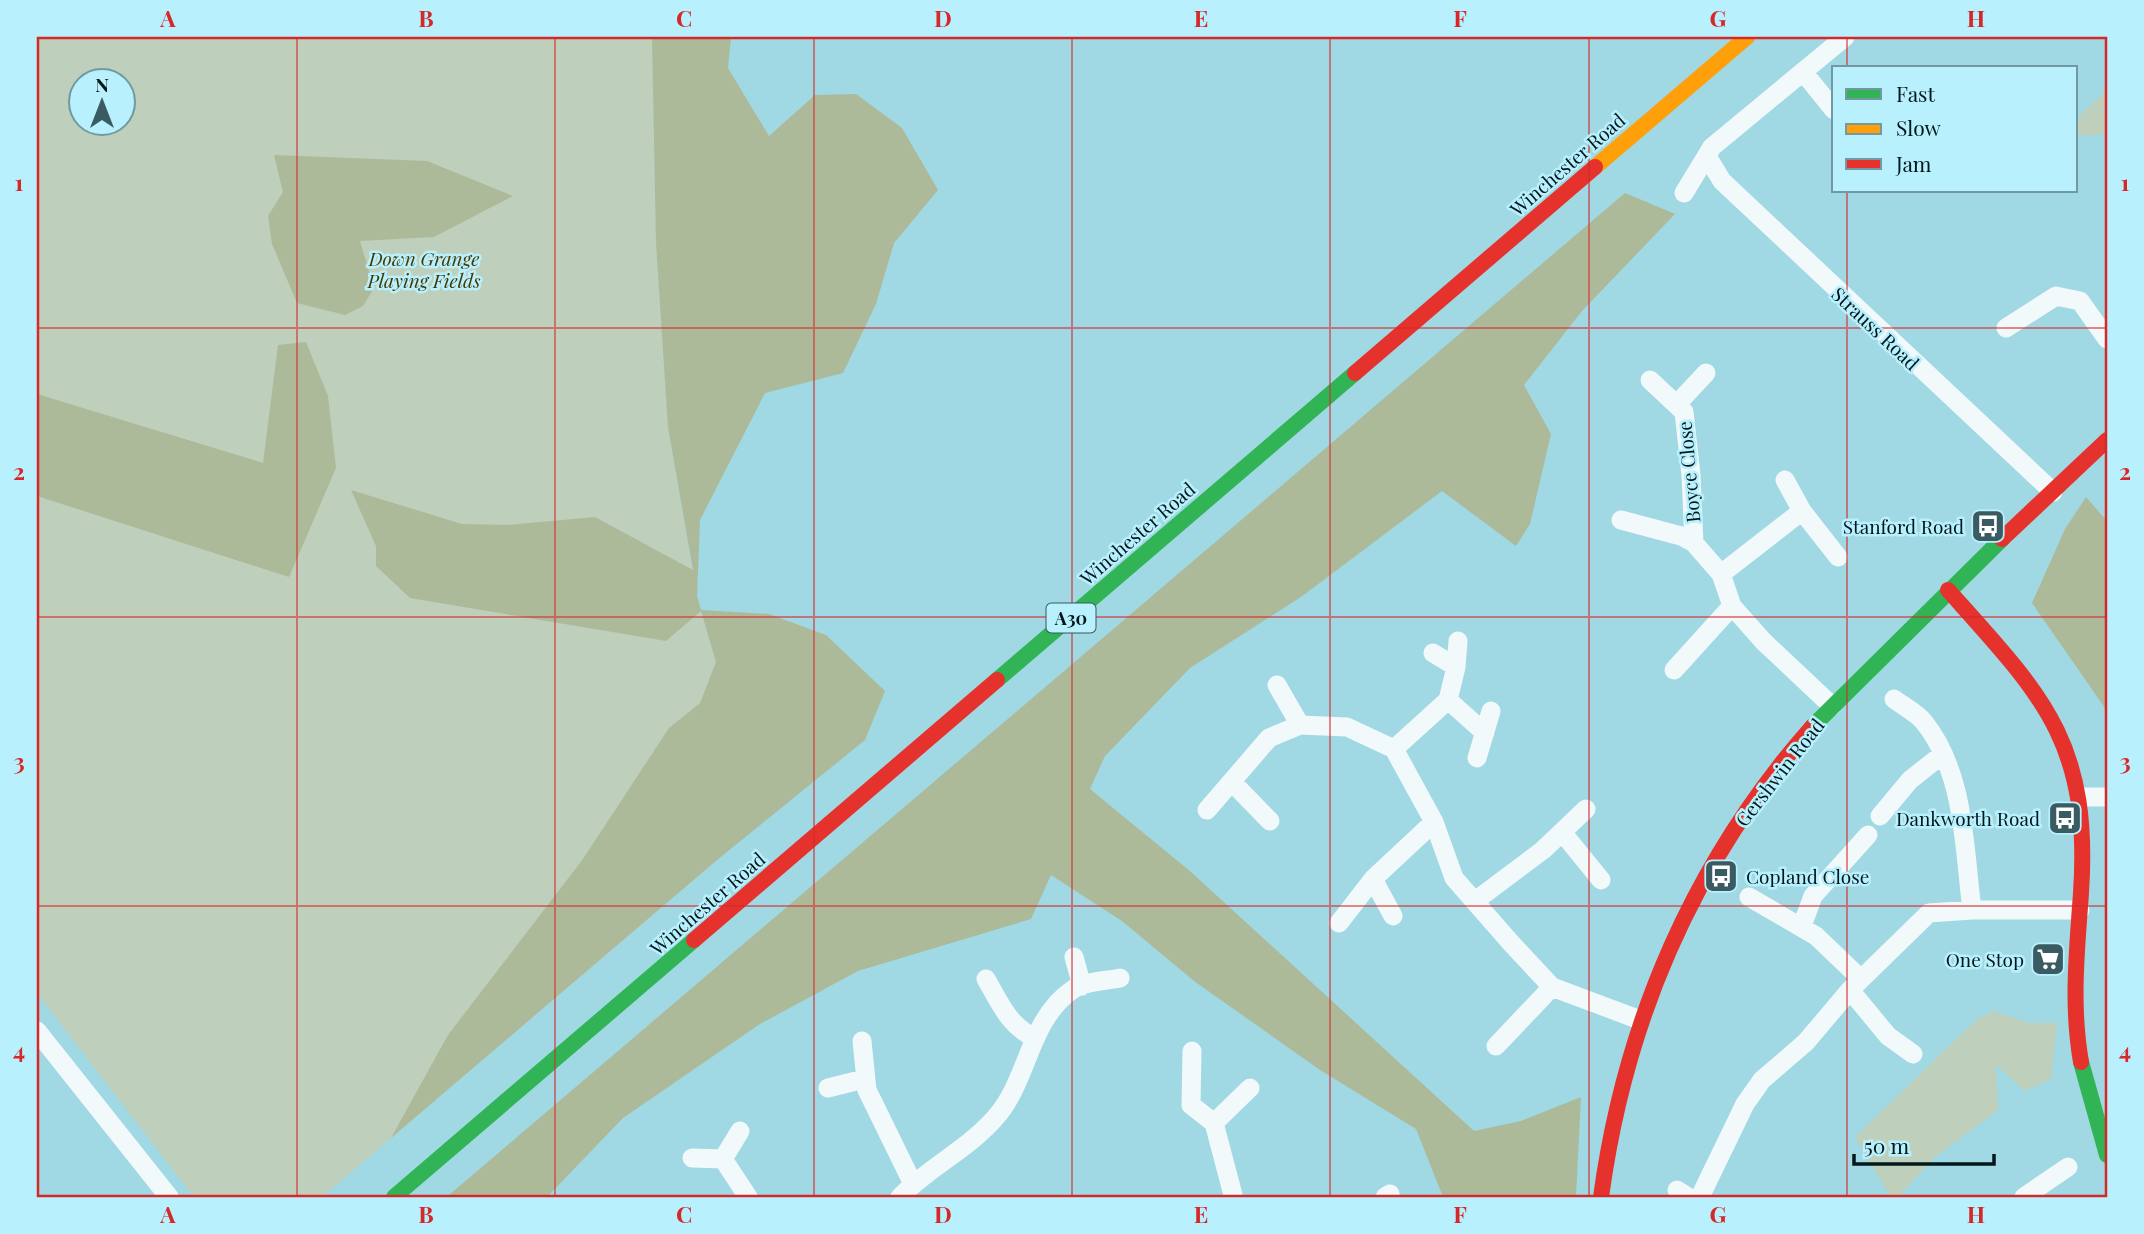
<svg xmlns="http://www.w3.org/2000/svg" width="2144" height="1234" font-family="'Playfair Display',serif">
	<style>
		.green { fill: #becfbb; fill-rule: evenodd }
		.forest { fill: #acba9a }
		.lines { fill: none; stroke-linecap: round; stroke-linejoin: round }
		.street { stroke: #f1f9fb; stroke-width: 19 }
		.fast { stroke: #30b455; stroke-width: 16 }
		.slow { stroke: #ff9f0a; stroke-width: 16 }
		.jam { stroke: #e5322d; stroke-width: 16 }
		.grid { fill: none; stroke: #d62828; stroke-width: 2; stroke-opacity: 0.55 }
		.labels { text-anchor: middle; dominant-baseline: central; stroke-width: 5; stroke-linejoin: round; paint-order: stroke }
		.shield { fill: #b9f0fd; stroke: #39585f; stroke-width: 2 }
		.shield-label { font-size: 18px; font-weight: bold; fill: #02171b }
		.street-label { font-size: 19px; fill: #02171b; stroke: #b9f0fd }
		.park-label { font-size: 19px; font-style: italic; fill: #473800; stroke: #b9f0fd }
		.poi-label { font-size: 19px; fill: #02171b; stroke: #b9f0fd; text-anchor: end }
		.neatline { fill: none; stroke: #d62828; stroke-width: 2.5 }
		.grid-label { font-size: 23px; text-anchor: middle; font-weight: bold; fill: #d62828 }
	</style>
	<rect width="100%" height="100%" fill="#a0d8e3"/>
	<path class="green" d="M 37,37 L 652,37 L 656,243 L 668,427 L 697,596 L 716,662 L 717,860 L 322,1197 L 194,1197 L 37,993 ZM 80,80 L 122,80 L 122,122 L 80,122 Z
		M 2107,90 L 2107,134 L 2076,136 L 2076,119 Z
		M 1993,1011 L 2029,1023 L 2057,1023 L 2051,1079 L 2025,1091 L 1996,1065 L 1998,1110 L 1935,1157 L 1898,1197 L 1891,1197 L 1855,1137 L 1975,1021 Z"/>
	<path class="forest" d="M 652,37 L 731,37 L 728,68 L 769,136 L 815,95 L 856,94 L 902,128 L 938,190 L 894,243 L 876,304 L 843,373 L 765,393 L 700,520 L 697,596 L 701,610 L 769,614 L 826,635 L 885,691 L 865,740 L 717,860 L 391,1138 L 448,1035 L 583,859 L 669,728 L 700,703 L 716,662 L 701,611 L 666,641 L 410,598 L 376,566 L 376,546 L 351,490 L 462,524 L 507,525 L 595,517 L 693,570 L 668,427 L 656,243 Z
		M 274,155 L 427,161 L 513,196 L 434,237 L 360,241 L 374,288 L 363,306 L 345,315 L 297,303 L 272,244 L 268,216 L 283,192 Z
		M 1625,193 L 1675,214 L 1582,311 L 1524,385 L 1551,434 L 1530,524 L 1516,546 L 1442,491 L 1301,597 L 1190,668 L 1105,756 L 1090,789 L 1191,872 L 1474,1131 L 1521,1121 L 1581,1097 L 1576,1197 L 1443,1197 L 1416,1129 L 1320,1070 L 1194,981 L 1122,921 L 1051,875 L 1031,919 L 858,971 L 760,1024 L 623,1118 L 547,1197 L 449,1195 Z
		M 306,342 L 328,396 L 336,468 L 289,577 L 37,496 L 37,394 L 263,463 L 278,345 Z
		M 2086,497 L 2107,521 L 2107,711 L 2032,603 L 2065,529 Z"/>
	<g class="lines">
		<path class="street" d="M 1804,73 L 1834,110
			M 1708,158 L 1722,181 L 2053,492
			M 1684,193 L 1712,147 L 1845,37
			M 2006,328 L 2056,296 L 2080,301 L 2107,339
			M 1650,380 L 1684,412 L 1691,475 L 1694,543
			M 1677,404 L 1706,373
			M 1785,480 L 1802,511 L 1838,557
			M 1621,520 L 1681,536 L 1694,543 L 1721,574 L 1732,606 L 1763,641 L 1832,706
			M 1721,574 L 1802,511
			M 1433,653 L 1456,667
			M 1674,670 L 1732,606
			M 1277,685 L 1300,725
			M 1894,699 C 1903,706 1917,713 1924,722 C 1965,773 1964,848 1972,910
			M 1448,700 L 1485,733
			M 1394,749 L 1448,700 L 1456,667 L 1458,641
			M 1477,758 L 1491,711
			M 1232,782 L 1270,821
			M 2079,797 L 2107,797
			M 1207,810 L 1269,738 L 1300,725 L 1347,727 L 1394,749 L 1434,822 L 1454,878 L 1511,943 L 1552,987 L 1640,1020
			M 1880,816 L 1910,780 L 1943,754
			M 1562,832 L 1601,880
			M 1373,879 L 1393,916
			M 1749,897 L 1816,936 L 1861,979
			M 1475,901 L 1543,850 L 1586,809
			M 1339,923 L 1373,879 L 1434,822
			M 1802,926 L 1813,896 L 1868,835
			M 1074,957 L 1082,986
			M 986,979 C 1000,1003 1009,1026 1035,1038
			M 1850,990 L 1888,1036 L 1913,1054
			M 37,1031 L 169,1197
			M 862,1041 L 867,1090 L 913,1184
			M 1496,1046 L 1552,987
			M 1192,1051 L 1191,1105 L 1214,1123 L 1233,1195
			M 828,1088 L 864,1079
			M 1214,1123 L 1250,1088
			M 692,1158 L 723,1159 L 740,1131
			M 723,1159 L 748,1197
			M 1677,1190 L 1688,1197
			M 900,1197 C 929,1167 967,1150 995,1118 C 1029,1080 1028,1021 1072,990 C 1084,981 1106,981 1120,978
			M 1385,1197 L 1390,1194
			M 1700,1197 L 1745,1104 L 1762,1080 L 1806,1042 L 1850,990 L 1929,913 L 1972,910 L 2080,910
			M 2024,1197 L 2068,1167"/>
		<path class="fast" d="M 997,680 L 1355,373
			M 1812,727 L 2002,539
			M 2081,1062 L 2107,1155
			M 394,1197 L 694,940"/>
		<path class="slow" d="M 1595,167 L 1747,37"/>
		<path class="jam" d="M 1355,373 L 1595,167
			M 2002,539 L 2107,440
			M 1948,590 C 2043,696 2091,742 2081,893 C 2077,950 2071,1005 2081,1062
			M 694,940 L 997,680
			M 1601,1197 C 1625,1021 1694,861 1812,727"/>
	</g>
	<path class="grid" d="M 297,37 L 297,1197M 555,37 L 555,1197M 814,37 L 814,1197M 1072,37 L 1072,1197M 1330,37 L 1330,1197M 1589,37 L 1589,1197M 1847,37 L 1847,68M 1847,191 L 1847,1197M 37,328 L 2107,328M 37,617 L 2107,617M 37,906 L 2107,906"/>
	<defs>
		<g id="bus-square" transform="scale(1.75)"><rect x="-9" y="-9" width="18" height="18" rx="4" fill="#395b61" stroke="#b9f0fd"/><path d="M-5-6H5V4H4V6H2V4H-2V6H-4V4H-5ZM-3.5-4V0h7V-4ZM-3.5 1.2v1.5H-2V1.2ZM2 1.2v1.5H3.5V1.2Z" fill="#fff"/></g>
		<g id="supermarket-square" transform="scale(1.75)"><rect x="-9" y="-9" width="18" height="18" rx="4" fill="#395b61" stroke="#b9f0fd"/><path d="M-6-5.5h2.5l.6 2H6L4.5 2H-2.5L-4.4-4H-6ZM-1.5 3.2a1.3 1.3 0 1 0 .1 0ZM3 3.2a1.3 1.3 0 1 0 .1 0Z" fill="#fff"/></g>
	</defs>
	<g fill-rule="evenodd">
		<use href="#bus-square" x="1988" y="526"/>
		<use href="#bus-square" x="2065" y="818"/>
		<use href="#bus-square" x="1721" y="876"/>
		<use href="#supermarket-square" x="2048" y="959"/>
	</g>
	<g class="labels">
		<rect class="shield" x="1046.5" y="603.5" width="49" height="29" rx="5"/>
		<g class="shield-label">
			<text x="1071" y="618">A30</text>
		</g>
		<g class="street-label">
			<text transform="translate(1567 164) rotate(-41)">Winchester Road</text>
			<text transform="translate(1876 328) rotate(43)">Strauss Road</text>
			<text transform="translate(1688 472) rotate(-95)">Boyce Close</text>
			<text transform="translate(1137 533) rotate(-41)">Winchester Road</text>
			<text transform="translate(1779 772) rotate(-52)">Gershwin Road</text>
			<text transform="translate(707 903) rotate(-41)">Winchester Road</text>
		</g>
		<g class="park-label">
			<text x="424" y="258">Down Grange<tspan x="424" dy="22">Playing Fields</tspan></text>
		</g>
		<g class="poi-label">
			<text x="1964" y="526">Stanford Road</text>
			<text x="2040" y="818">Dankworth Road</text>
			<text x="1746" y="876" text-anchor="start">Copland Close</text>
			<text x="2024" y="959">One Stop</text>
		</g>
	</g>
	<rect width="2144" height="1234" fill="none" stroke="#b9f0fd" stroke-width="77"/>
	<rect x="1832" y="66" width="245" height="126" fill="#b9f0fd" stroke="#7099a3" stroke-width="2"/>
	<rect x="1846" y="89" width="35" height="10" fill="#30b455" stroke="#7099a3" stroke-width="2"/>
	<text x="1896" y="102" font-size="21" fill="#02171b">Fast</text>
	<rect x="1846" y="124" width="35" height="10" fill="#ff9f0a" stroke="#7099a3" stroke-width="2"/>
	<text x="1896" y="136" font-size="21" fill="#02171b">Slow</text>
	<rect x="1846" y="159" width="35" height="10" fill="#e5322d" stroke="#7099a3" stroke-width="2"/>
	<text x="1896" y="172" font-size="21" fill="#02171b">Jam</text>
	<g transform="translate(102 102)"><circle r="33" fill="#b9f0fd" stroke="#7099a3" stroke-width="2"/>
	<path d="M0-5L12 26L0 18L-12 26Z" fill="#395b61"/>
	<text y="-10" font-size="19" font-weight="bold" text-anchor="middle" fill="#02171b">N</text>
	</g>
	<path d="M1854 1154v10h140v-10" fill="none" stroke="#02171b" stroke-width="3.5"/>
	<text x="1864" y="1154" font-size="21" fill="#02171b" stroke="#b9f0fd" stroke-width="5" paint-order="stroke">50 m</text>
	<rect x="38" y="38" width="2068" height="1158" class="neatline"/>
	<g class="grid-label">
		<text x="168" y="27">A</text>
		<text x="426" y="27">B</text>
		<text x="684" y="27">C</text>
		<text x="943" y="27">D</text>
		<text x="1201" y="27">E</text>
		<text x="1460" y="27">F</text>
		<text x="1718" y="27">G</text>
		<text x="1976" y="27">H</text>
		<text x="19" y="191">1</text>
		<text x="2125" y="191">1</text>
		<text x="19" y="480">2</text>
		<text x="2125" y="480">2</text>
		<text x="19" y="770">3</text>
		<text x="2125" y="770">3</text>
		<text x="19" y="1059">4</text>
		<text x="2125" y="1059">4</text>
		<text x="168" y="1223">A</text>
		<text x="426" y="1223">B</text>
		<text x="684" y="1223">C</text>
		<text x="943" y="1223">D</text>
		<text x="1201" y="1223">E</text>
		<text x="1460" y="1223">F</text>
		<text x="1718" y="1223">G</text>
		<text x="1976" y="1223">H</text>
	</g>
</svg>
